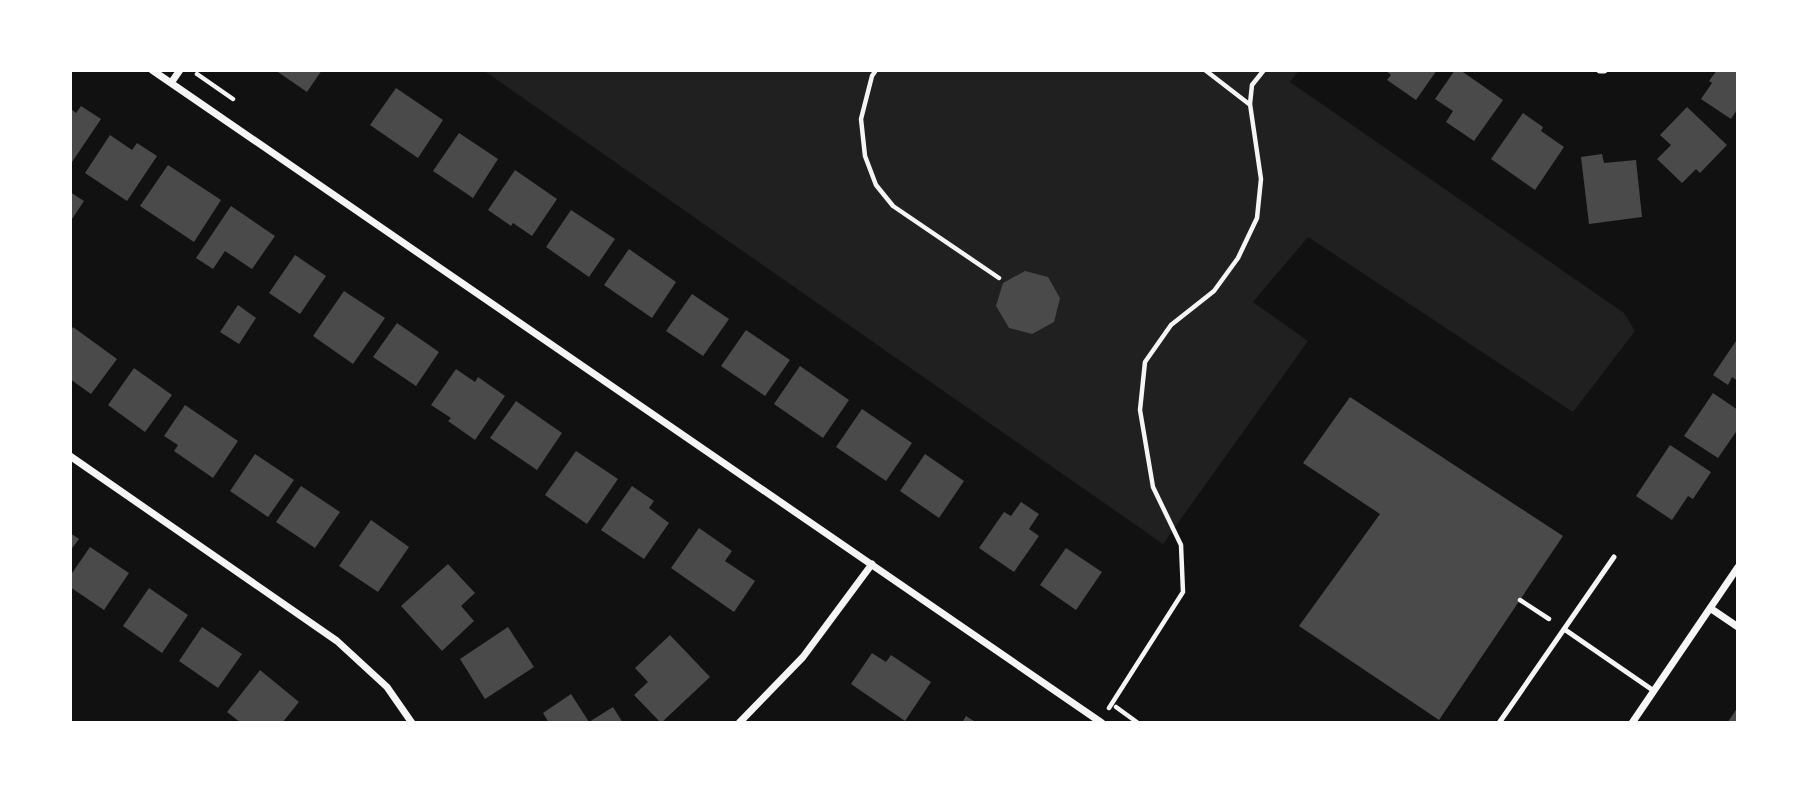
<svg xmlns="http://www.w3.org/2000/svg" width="1808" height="793" font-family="'Fira Sans',sans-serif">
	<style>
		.green { fill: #202020 }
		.building { fill: #4a4a4a }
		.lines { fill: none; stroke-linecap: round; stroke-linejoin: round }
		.path { stroke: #f5f5f5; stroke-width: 4.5 }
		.service { stroke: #f5f5f5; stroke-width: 5 }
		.minor { stroke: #f5f5f5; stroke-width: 7 }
	</style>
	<rect width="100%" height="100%" fill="#111"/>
	<path class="green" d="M 483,70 L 1299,70 L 1290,82 L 1624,313 L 1635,331 L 1573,412 L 1308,237 L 1253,302 L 1308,341 L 1163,544 Z"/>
	<path class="building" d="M 275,70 L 322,70 L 307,92 Z
		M 1385,70 L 1437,70 L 1416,100 L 1387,80 L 1391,75 Z
		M 1455,70 L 1460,70 L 1503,100 L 1474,141 L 1446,122 L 1453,111 L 1435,99 Z
		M 1717,70 L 1738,70 L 1738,108 L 1731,119 L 1701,99 L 1712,83 L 1709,81 Z
		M 396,88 L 443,120 L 418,158 L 370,125 Z
		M 81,106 L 101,119 L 70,165 L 70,108 L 76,113 Z
		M 1687,107 L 1727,145 L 1700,173 L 1696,169 L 1682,183 L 1657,159 L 1671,145 L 1660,135 Z
		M 1523,113 L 1543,127 L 1541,131 L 1564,147 L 1535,190 L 1491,159 Z
		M 459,133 L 498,159 L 473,198 L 433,171 Z
		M 110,135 L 132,150 L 137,143 L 157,156 L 127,201 L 85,173 Z
		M 1602,154 L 1604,163 L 1636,160 L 1642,217 L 1589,224 L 1581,157 Z
		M 168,165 L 221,200 L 194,242 L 140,206 Z
		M 515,170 L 557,199 L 532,236 L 513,223 L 511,226 L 488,210 Z
		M 70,192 L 84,201 L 70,222 Z
		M 231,206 L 275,236 L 252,269 L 225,251 L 213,269 L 196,258 Z
		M 571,210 L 615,239 L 589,277 L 546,247 Z
		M 629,249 L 676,282 L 652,318 L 604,285 Z
		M 295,255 L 326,276 L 300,314 L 269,293 Z
		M 1025,271 L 1048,277 L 1060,298 L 1054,322 L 1032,334 L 1009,328 L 996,306 L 1003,283 Z
		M 344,291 L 385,318 L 353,364 L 313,336 Z
		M 692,294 L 729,319 L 703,356 L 666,331 Z
		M 238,305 L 256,318 L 239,344 L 220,332 Z
		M 397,323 L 439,352 L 416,386 L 373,357 Z
		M 73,327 L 117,359 L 91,394 L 70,379 L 70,332 Z
		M 746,330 L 790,360 L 765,396 L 721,366 Z
		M 1736,341 L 1738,342 L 1738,381 L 1732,377 L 1728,385 L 1713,375 Z
		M 800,366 L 849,400 L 823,438 L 774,404 Z
		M 134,368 L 172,395 L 145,432 L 108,405 Z
		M 456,369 L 475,382 L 478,377 L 505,396 L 475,440 L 448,421 L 451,418 L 431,405 Z
		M 1713,393 L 1738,410 L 1738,429 L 1718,458 L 1684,436 Z
		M 1350,397 L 1563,536 L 1439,720 L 1299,626 L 1380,514 L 1303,463 Z
		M 516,401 L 562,433 L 537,470 L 490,438 Z
		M 185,405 L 238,441 L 213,478 L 174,451 L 178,445 L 164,436 Z
		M 862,409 L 912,443 L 886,481 L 836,447 Z
		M 1670,445 L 1711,472 L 1693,499 L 1688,496 L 1672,520 L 1636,496 Z
		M 576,451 L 618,479 L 587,524 L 545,495 Z
		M 255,454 L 294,480 L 268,517 L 230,491 Z
		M 925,454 L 964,481 L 939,518 L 900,491 Z
		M 301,486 L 340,512 L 315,548 L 276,522 Z
		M 632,486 L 654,501 L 649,508 L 669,523 L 644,559 L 601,530 Z
		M 1021,502 L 1039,514 L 1029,529 L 1039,536 L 1014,572 L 979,548 L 1004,512 L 1011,516 Z
		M 371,520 L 409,547 L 378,592 L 339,566 Z
		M 699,528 L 732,551 L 725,561 L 755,581 L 734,612 L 671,568 Z
		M 70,533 L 79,539 L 70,551 Z
		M 90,547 L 129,573 L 104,610 L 70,587 L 70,576 Z
		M 1066,548 L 1102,572 L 1076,610 L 1040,585 Z
		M 448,564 L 475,593 L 461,606 L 474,621 L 442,651 L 401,606 Z
		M 149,588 L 188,615 L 162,653 L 123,626 Z
		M 202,627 L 242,654 L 218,688 L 179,661 Z
		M 508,627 L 534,667 L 485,699 L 460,659 Z
		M 670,635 L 710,677 L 661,723 L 634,695 L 648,682 L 635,668 Z
		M 872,653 L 886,662 L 891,655 L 931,682 L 905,721 L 851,684 Z
		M 260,670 L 299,702 L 282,723 L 241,723 L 227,712 Z
		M 571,694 L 589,722 L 613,707 L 623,723 L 549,723 L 543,713 Z
		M 1738,707 L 1738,723 L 1727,723 Z
		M 966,716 L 977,723 L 962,723 Z"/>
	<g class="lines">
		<path class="path" d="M 876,70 L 872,76 L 861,119 L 865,156 L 876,185 L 893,206 L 999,278
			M 1205,70 L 1249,104
			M 197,74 L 233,99
			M 1520,600 L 1549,619
			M 1116,707 L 1138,723
			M 1109,708 L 1183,592 L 1181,545 L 1153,487 L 1140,410 L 1145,362 L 1171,325 L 1214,291 L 1238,258 L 1257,218 L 1261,179 L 1250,104 L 1252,85 L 1264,70"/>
		<path class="service" d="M 1564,629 L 1654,691
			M 1499,723 L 1614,557"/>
		<path class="minor" d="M 152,70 L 1102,723
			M 1600,70 L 1604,70
			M 171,83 L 180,70
			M 70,456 L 337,641 L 387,687 L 412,723
			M 1710,608 L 1738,627
			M 739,723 L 803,657 L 872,564
			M 1632,723 L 1738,567"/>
	</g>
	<rect width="1808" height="793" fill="none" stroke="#ffffff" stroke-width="144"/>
</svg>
